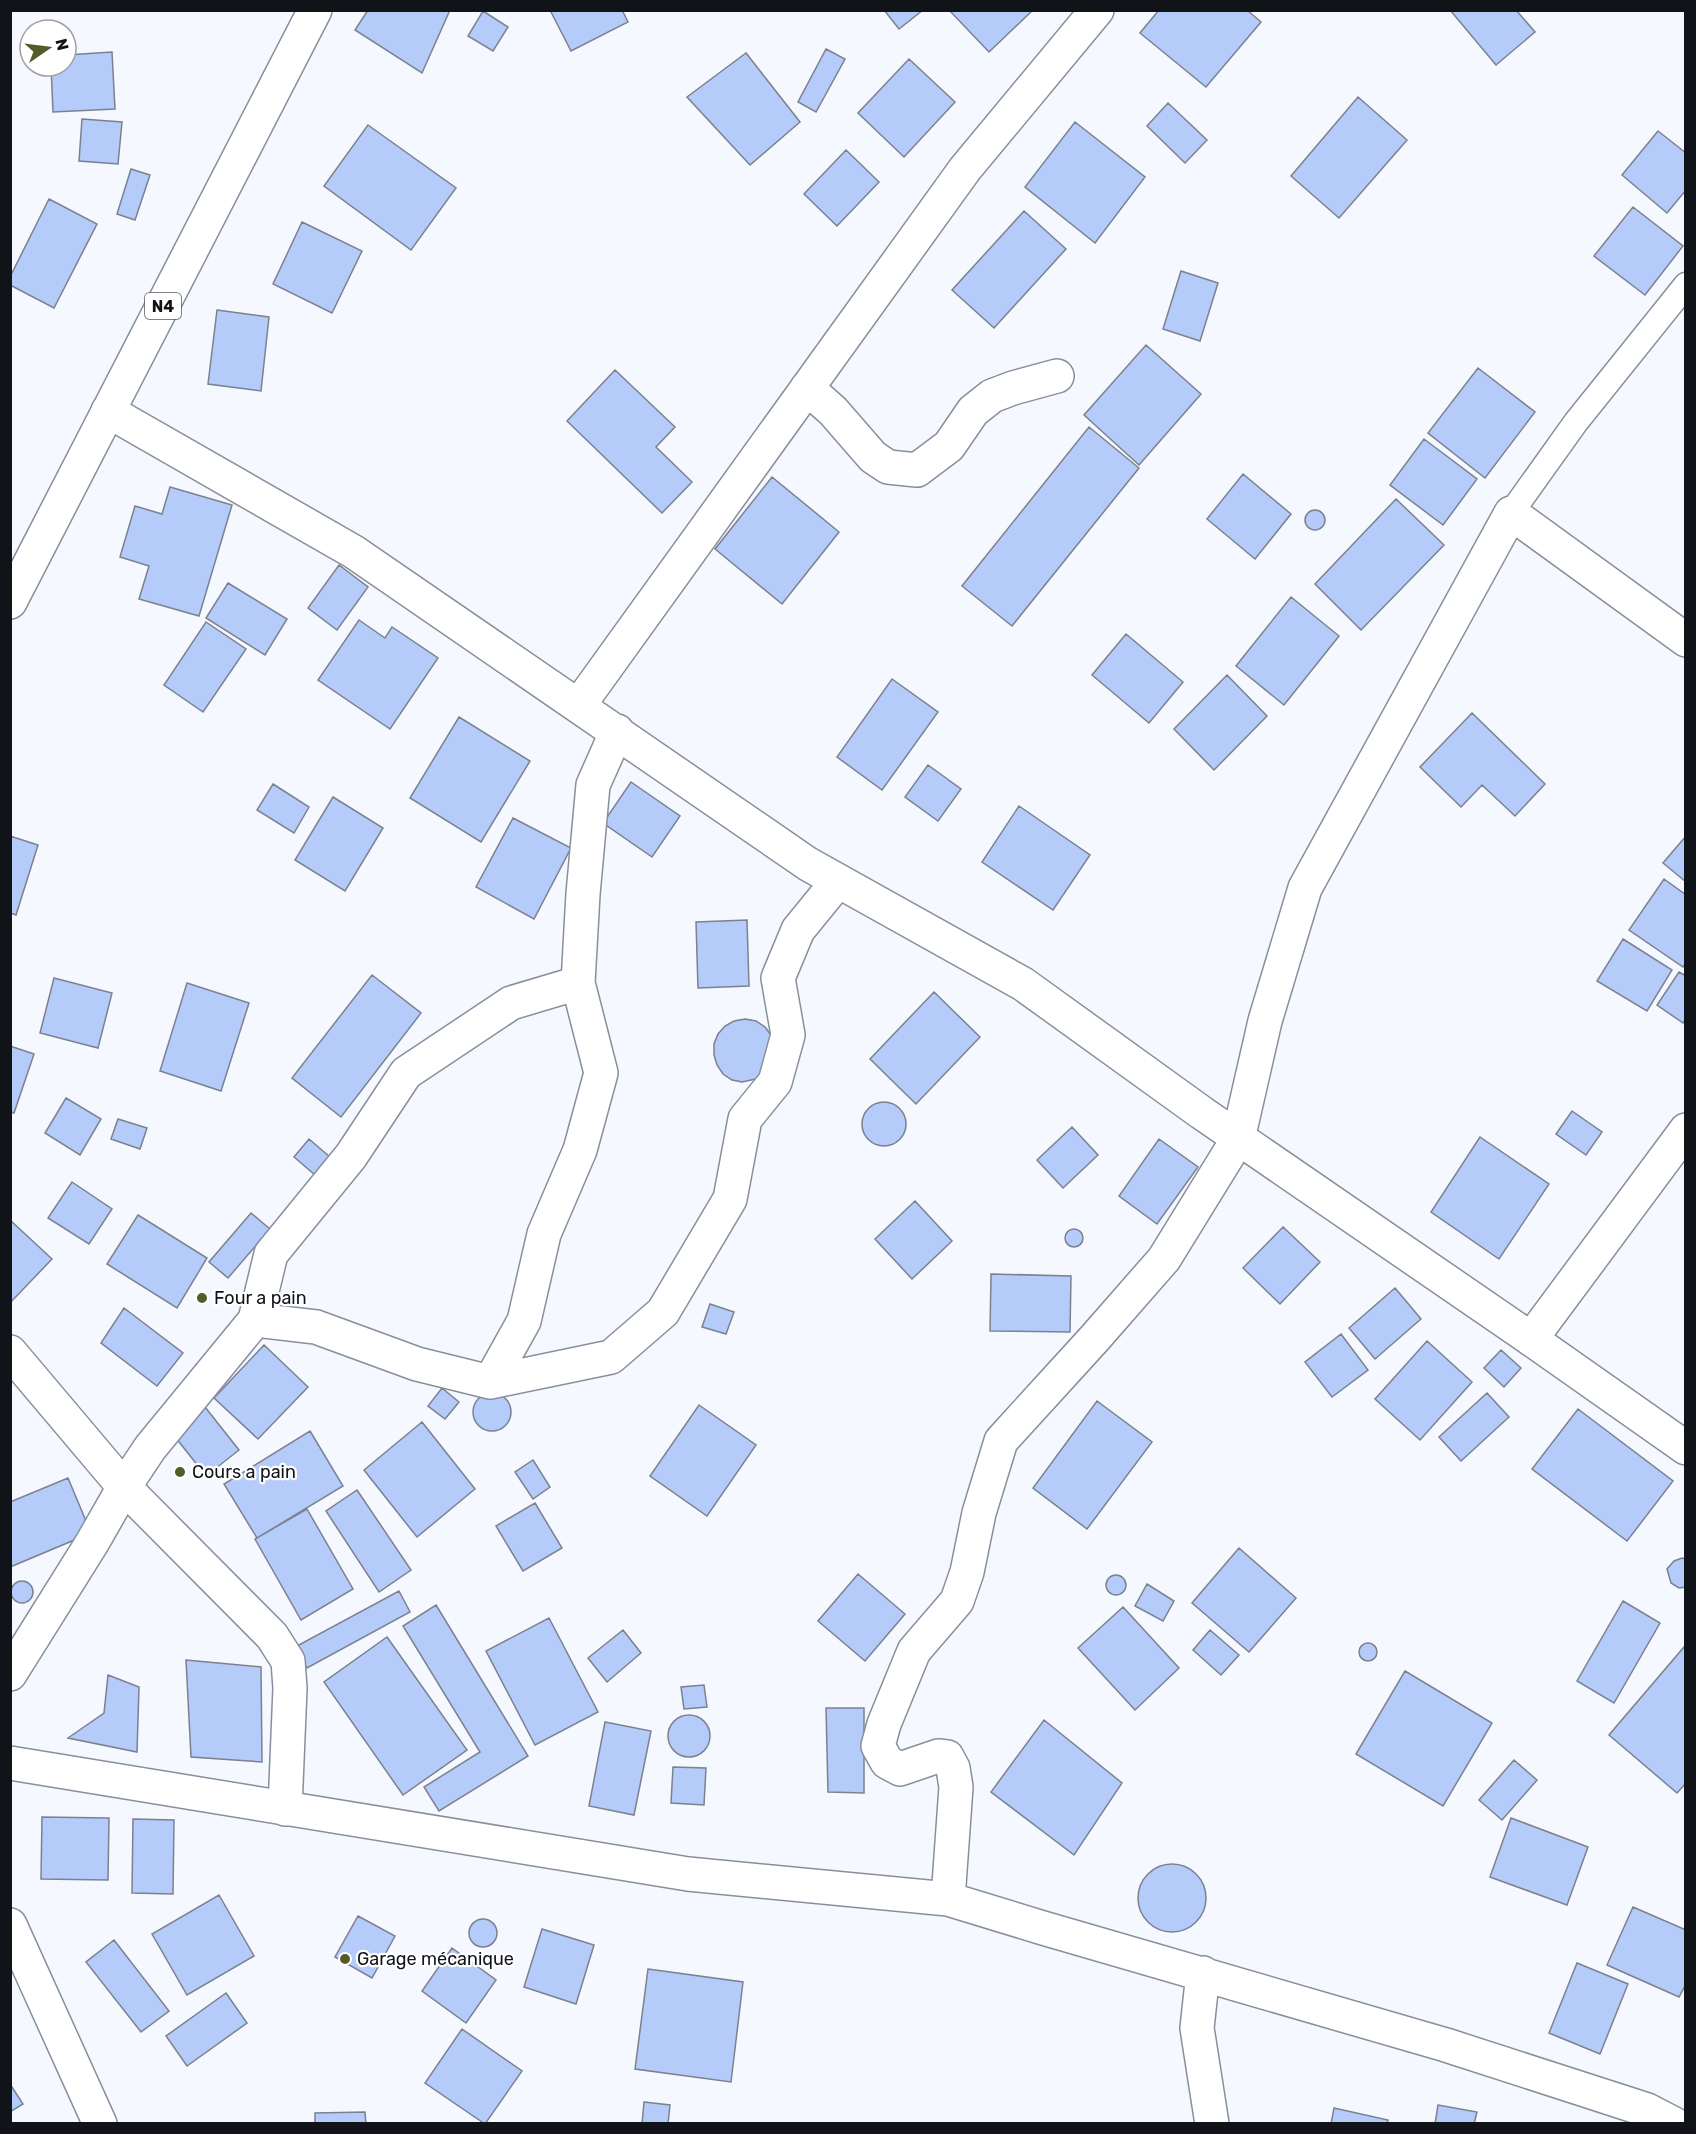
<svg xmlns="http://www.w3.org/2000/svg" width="1696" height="2134" font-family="Rubik,sans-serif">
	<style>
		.building { fill: #b5cbf9; stroke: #7b818f; stroke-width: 1.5 }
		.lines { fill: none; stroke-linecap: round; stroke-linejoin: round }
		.service-casing { stroke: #888f9c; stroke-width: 27 }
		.minor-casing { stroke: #888f9c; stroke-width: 36 }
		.tertiary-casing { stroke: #888f9c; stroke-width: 36 }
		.trunk-casing { stroke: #888f9c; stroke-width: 36 }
		.service { stroke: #fff; stroke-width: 24 }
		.minor { stroke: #fff; stroke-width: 33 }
		.tertiary { stroke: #fff; stroke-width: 33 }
		.trunk { stroke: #fff; stroke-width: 33 }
		.poi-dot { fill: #555b29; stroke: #fff; stroke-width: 2 }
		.labels { text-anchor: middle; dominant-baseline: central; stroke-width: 4.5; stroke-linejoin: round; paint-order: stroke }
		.shield { fill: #fff; stroke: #585a5d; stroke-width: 1.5 }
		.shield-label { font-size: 16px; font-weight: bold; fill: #101318 }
		.poi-label { font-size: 18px; fill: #101318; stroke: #fff; text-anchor: start }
	</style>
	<rect width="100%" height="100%" fill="#f5f8fe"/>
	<path class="building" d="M 368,10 L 450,10 L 422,73 L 355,30 Z
		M 550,10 L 622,10 L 628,22 L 571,51 Z
		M 884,10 L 923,10 L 899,29 Z
		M 949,10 L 1033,10 L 989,52 Z
		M 1159,10 L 1247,10 L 1261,22 L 1206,87 L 1140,33 Z
		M 1450,10 L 1516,10 L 1535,32 L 1496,65 Z
		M 483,11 L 508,27 L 493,51 L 468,36 Z
		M 826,49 L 845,59 L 816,112 L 798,102 Z
		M 112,52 L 115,109 L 53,112 L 51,66 L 66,66 L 66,55 Z
		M 746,53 L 800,122 L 750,165 L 687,97 Z
		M 909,59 L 955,102 L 904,157 L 858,113 Z
		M 1358,97 L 1407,140 L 1339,218 L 1291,176 Z
		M 1168,103 L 1207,140 L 1185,163 L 1147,126 Z
		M 82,119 L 122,122 L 118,164 L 79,161 Z
		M 1075,122 L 1145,177 L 1095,243 L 1025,187 Z
		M 368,125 L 456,188 L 411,250 L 324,186 Z
		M 1658,131 L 1686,153 L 1686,190 L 1667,213 L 1622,175 Z
		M 846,150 L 879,182 L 837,226 L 804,194 Z
		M 131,169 L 150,175 L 135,220 L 117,214 Z
		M 49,199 L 97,224 L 54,308 L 10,285 L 10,277 Z
		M 1633,207 L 1683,246 L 1645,295 L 1594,256 Z
		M 1024,211 L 1066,249 L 994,328 L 952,290 Z
		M 302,222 L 362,251 L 332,313 L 273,284 Z
		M 1181,271 L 1218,283 L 1200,341 L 1163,329 Z
		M 217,310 L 269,317 L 261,391 L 208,384 Z
		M 1146,345 L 1201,394 L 1139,465 L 1084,415 Z
		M 1478,368 L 1535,412 L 1485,478 L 1428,433 Z
		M 615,370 L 675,427 L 656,447 L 692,482 L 662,513 L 567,421 Z
		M 1089,427 L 1139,468 L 1012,626 L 962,586 Z
		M 1424,439 L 1477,479 L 1443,525 L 1390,485 Z
		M 1243,474 L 1291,514 L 1255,559 L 1207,519 Z
		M 772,477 L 839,532 L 782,604 L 715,549 Z
		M 170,487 L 232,505 L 199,616 L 139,599 L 149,566 L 120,557 L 135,506 L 162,514 Z
		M 1396,499 L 1444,545 L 1361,630 L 1315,584 Z
		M1305 520a10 10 0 1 1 20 0a10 10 0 1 1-20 0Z
		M 339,565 L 368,587 L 337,630 L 308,608 Z
		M 228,583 L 287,619 L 265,655 L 206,618 Z
		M 1291,597 L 1339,636 L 1284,705 L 1236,666 Z
		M 359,620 L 385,638 L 392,627 L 438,658 L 390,729 L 318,680 Z
		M 206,622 L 246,649 L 203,712 L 164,685 Z
		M 1126,634 L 1183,682 L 1149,723 L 1092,675 Z
		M 1227,675 L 1267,716 L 1214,770 L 1174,729 Z
		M 892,679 L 938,712 L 882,790 L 837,757 Z
		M 1472,713 L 1545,784 L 1515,816 L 1482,785 L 1461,807 L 1420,767 Z
		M 459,717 L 530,761 L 481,842 L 410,798 Z
		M 928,765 L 961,789 L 938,821 L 905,797 Z
		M 631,782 L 680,816 L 652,857 L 603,823 Z
		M 273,784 L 309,807 L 294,833 L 257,810 Z
		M 333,797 L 383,828 L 345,891 L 295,860 Z
		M 1019,806 L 1090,855 L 1053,910 L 982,862 Z
		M 513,818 L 571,848 L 534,919 L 476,887 Z
		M 10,836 L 38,845 L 16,915 L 10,913 Z
		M 1686,836 L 1686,882 L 1663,863 Z
		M 1664,879 L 1686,895 L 1686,963 L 1683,967 L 1629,930 Z
		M 747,920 L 749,986 L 698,988 L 696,922 Z
		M 1623,939 L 1672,970 L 1647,1011 L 1597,981 Z
		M 1679,972 L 1686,976 L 1686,1019 L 1683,1023 L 1657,1005 Z
		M 372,975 L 421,1013 L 341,1117 L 292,1078 Z
		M 54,978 L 112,993 L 98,1048 L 40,1033 Z
		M 187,983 L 249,1003 L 221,1091 L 160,1071 Z
		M 934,992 L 980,1037 L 916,1104 L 870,1059 Z
		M 745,1019 L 756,1021 L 765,1027 L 771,1035 L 760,1078 L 742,1082 L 732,1080 L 723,1074 L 717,1065 L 714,1055 L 714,1044 L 718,1034 L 725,1026 L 734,1021 Z
		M 10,1046 L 34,1054 L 14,1113 L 10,1112 Z
		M 66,1098 L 101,1119 L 80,1155 L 45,1133 Z
		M862 1124a22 22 0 1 1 44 0a22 22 0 1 1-44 0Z
		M 1572,1111 L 1602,1132 L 1586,1155 L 1556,1134 Z
		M 118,1119 L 147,1128 L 140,1149 L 111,1139 Z
		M 1072,1127 L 1098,1155 L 1063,1188 L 1037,1160 Z
		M 1480,1137 L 1549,1184 L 1499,1259 L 1431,1212 Z
		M 309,1139 L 337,1163 L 322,1181 L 294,1157 Z
		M 1159,1139 L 1198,1167 L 1157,1224 L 1119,1196 Z
		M 72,1182 L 112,1209 L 89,1244 L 48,1218 Z
		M 915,1201 L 952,1241 L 912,1279 L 875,1239 Z
		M 251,1213 L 270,1229 L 228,1278 L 209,1262 Z
		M 138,1215 L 207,1258 L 177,1308 L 107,1264 Z
		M 10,1220 L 52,1259 L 10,1303 Z
		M 1283,1227 L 1320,1262 L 1280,1304 L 1243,1268 Z
		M1065 1238a9 9 0 1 1 18 0a9 9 0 1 1-18 0Z
		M 991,1274 L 1071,1276 L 1070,1332 L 990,1331 Z
		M 1395,1288 L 1421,1319 L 1375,1359 L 1349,1328 Z
		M 710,1304 L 734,1312 L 726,1334 L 702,1327 Z
		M 124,1308 L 183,1353 L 157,1386 L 101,1343 Z
		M 1341,1334 L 1368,1370 L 1332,1397 L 1305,1362 Z
		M 1427,1341 L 1472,1382 L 1420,1440 L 1375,1399 Z
		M 264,1345 L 308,1387 L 258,1439 L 214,1398 Z
		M 1501,1350 L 1521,1368 L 1504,1387 L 1484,1368 Z
		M 442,1388 L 459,1402 L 445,1419 L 428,1406 Z
		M473 1412a19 19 0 1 1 38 0a19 19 0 1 1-38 0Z
		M 1487,1393 L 1509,1417 L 1461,1461 L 1439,1437 Z
		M 1097,1401 L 1152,1442 L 1087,1529 L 1033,1488 Z
		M 699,1405 L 756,1445 L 707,1516 L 650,1476 Z
		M 205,1407 L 239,1450 L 206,1476 L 172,1433 Z
		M 1578,1409 L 1673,1481 L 1627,1541 L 1532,1469 Z
		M 422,1422 L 475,1489 L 417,1537 L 364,1470 Z
		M 310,1431 L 343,1486 L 257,1538 L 224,1484 Z
		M 533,1460 L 550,1487 L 533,1499 L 515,1472 Z
		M 68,1478 L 91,1533 L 10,1567 L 10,1502 Z
		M 357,1490 L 411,1570 L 379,1592 L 326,1511 Z
		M 535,1503 L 562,1548 L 523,1571 L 496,1526 Z
		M 307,1509 L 353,1589 L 301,1620 L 255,1539 Z
		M 1239,1548 L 1296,1598 L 1249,1652 L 1192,1603 Z
		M 1682,1558 L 1686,1559 L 1686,1587 L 1679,1588 L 1671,1583 L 1667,1569 L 1674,1561 Z
		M 858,1574 L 905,1614 L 865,1661 L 818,1621 Z
		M1106 1585a10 10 0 1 1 20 0a10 10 0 1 1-20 0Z
		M11 1592a11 11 0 1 1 22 0a11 11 0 1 1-22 0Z
		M 1147,1584 L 1174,1601 L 1163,1621 L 1135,1606 Z
		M 399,1591 L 410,1612 L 307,1668 L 295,1647 Z
		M 1623,1601 L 1660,1623 L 1614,1703 L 1577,1681 Z
		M 436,1605 L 528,1756 L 439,1811 L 424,1787 L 480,1752 L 403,1626 Z
		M 1123,1607 L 1179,1668 L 1135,1710 L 1078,1648 Z
		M 549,1618 L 598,1712 L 535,1745 L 486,1651 Z
		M 623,1630 L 641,1653 L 607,1682 L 588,1658 Z
		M 1210,1630 L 1239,1655 L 1221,1675 L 1193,1650 Z
		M 387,1637 L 467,1750 L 403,1795 L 324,1682 Z
		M1359 1652a9 9 0 1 1 18 0a9 9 0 1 1-18 0Z
		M 1684,1647 L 1686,1648 L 1686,1783 L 1677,1793 L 1609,1735 Z
		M 186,1660 L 261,1667 L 262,1762 L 191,1757 Z
		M 1405,1671 L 1492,1723 L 1443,1806 L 1356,1754 Z
		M 108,1675 L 139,1687 L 137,1752 L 68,1738 L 104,1713 Z
		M 704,1685 L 707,1707 L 684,1709 L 681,1687 Z
		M 826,1708 L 864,1708 L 864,1793 L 828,1792 Z
		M668 1736a21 21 0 1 1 42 0a21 21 0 1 1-42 0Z
		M 1044,1720 L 1122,1783 L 1074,1855 L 991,1792 Z
		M 605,1722 L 651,1731 L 634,1815 L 589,1806 Z
		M 1514,1760 L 1537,1780 L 1502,1820 L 1479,1800 Z
		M 673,1767 L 706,1768 L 704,1805 L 671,1803 Z
		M 42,1817 L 109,1818 L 108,1880 L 41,1879 Z
		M 1511,1818 L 1588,1847 L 1567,1905 L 1490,1877 Z
		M 133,1819 L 174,1820 L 173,1894 L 132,1893 Z
		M1138 1898a34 34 0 1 1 68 0a34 34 0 1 1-68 0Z
		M 219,1895 L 254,1956 L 187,1995 L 152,1934 Z
		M 1633,1907 L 1686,1930 L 1686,1984 L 1679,1997 L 1607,1965 Z
		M 358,1916 L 395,1936 L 372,1978 L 335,1957 Z
		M469 1933a14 14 0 1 1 28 0a14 14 0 1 1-28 0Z
		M 542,1929 L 594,1945 L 576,2004 L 524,1987 Z
		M 114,1940 L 169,2011 L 141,2032 L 86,1962 Z
		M 452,1948 L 496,1980 L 466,2023 L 422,1991 Z
		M 1577,1963 L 1628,1984 L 1600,2054 L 1549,2033 Z
		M 648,1969 L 743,1982 L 731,2082 L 635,2069 Z
		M 226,1993 L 247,2023 L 187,2066 L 166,2036 Z
		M 462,2029 L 522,2071 L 485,2124 L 425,2083 Z
		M 10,2084 L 23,2104 L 10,2112 Z
		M 644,2102 L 670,2105 L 668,2124 L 642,2124 Z
		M 1438,2105 L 1477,2112 L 1474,2124 L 1435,2124 Z
		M 1334,2108 L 1388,2120 L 1387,2124 L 1331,2124 Z
		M 365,2112 L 366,2124 L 315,2124 L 315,2113 Z"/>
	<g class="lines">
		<g class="service-casing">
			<path id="service" d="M 1511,513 L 1576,422 L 1686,285"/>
		</g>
		<g class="minor-casing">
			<path id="minor" d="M 807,388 L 833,411 L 873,457 L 888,467 L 917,470 L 949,446 L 973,411 L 992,396 L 1013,388 L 1057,376
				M 579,705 L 965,169 L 1097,10
				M 255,1320 L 316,1327 L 417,1364 L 490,1382 L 611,1357 L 663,1312 L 730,1199 L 745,1119 L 775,1082 L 788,1035 L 778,978 L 798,930 L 838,881
				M 1531,1339 L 1686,1130
				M 10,1352 L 124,1487 L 272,1636 L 288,1661 L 290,1688 L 285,1809
				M 490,1382 L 524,1321 L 544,1234 L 580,1150 L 601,1073 L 578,983 L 583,894 L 593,785 L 617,731
				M 10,1674 L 92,1543 L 124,1487 L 150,1448 L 255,1320 L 271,1254 L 351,1156 L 406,1073 L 511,1003 L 578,983
				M 10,1763 L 688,1874 L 948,1899 L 1043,1928 L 1446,2045 L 1647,2110 L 1674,2124
				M 948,1899 L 956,1787 L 953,1768 L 947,1757 L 938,1756 L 900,1769 L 887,1762 L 878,1746 L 884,1724 L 914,1651 L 957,1601 L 967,1572 L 979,1513 L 1001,1441 L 1094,1339 L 1164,1259 L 1238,1139 L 1265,1021 L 1305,888 L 1511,513 L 1686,640
				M 10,1925 L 100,2124
				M 1203,1973 L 1197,2028 L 1212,2124"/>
		</g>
		<g class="tertiary-casing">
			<path id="tertiary" d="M 108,411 L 354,552 L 808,864 L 1023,984 L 1202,1113 L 1531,1339 L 1686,1448"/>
		</g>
		<g class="trunk-casing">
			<path id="trunk" d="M 10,602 L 315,10"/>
		</g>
		<use href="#service" class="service"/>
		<use href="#minor" class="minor"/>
		<use href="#tertiary" class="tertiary"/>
		<use href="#trunk" class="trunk"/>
	</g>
	<g class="poi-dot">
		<circle cx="202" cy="1298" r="6"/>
		<circle cx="180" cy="1472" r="6"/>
		<circle cx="345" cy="1959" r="6"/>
	</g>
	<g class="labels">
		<rect class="shield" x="145" y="293" width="36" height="26" rx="4.5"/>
		<g class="shield-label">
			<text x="163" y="306">N4</text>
		</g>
		<g class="poi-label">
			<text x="214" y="1298">Four a pain</text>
			<text x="192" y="1472">Cours a pain</text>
			<text x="357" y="1959">Garage mécanique</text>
		</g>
	</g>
	<rect width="1696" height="2134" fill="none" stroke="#101318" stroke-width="24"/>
	<g transform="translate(48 48) rotate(76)"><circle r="28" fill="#ffffff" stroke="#9fa1a3" stroke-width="1.5"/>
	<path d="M0-4.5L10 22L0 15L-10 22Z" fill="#555b29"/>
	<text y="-9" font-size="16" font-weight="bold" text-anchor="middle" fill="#101318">N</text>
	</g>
</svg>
